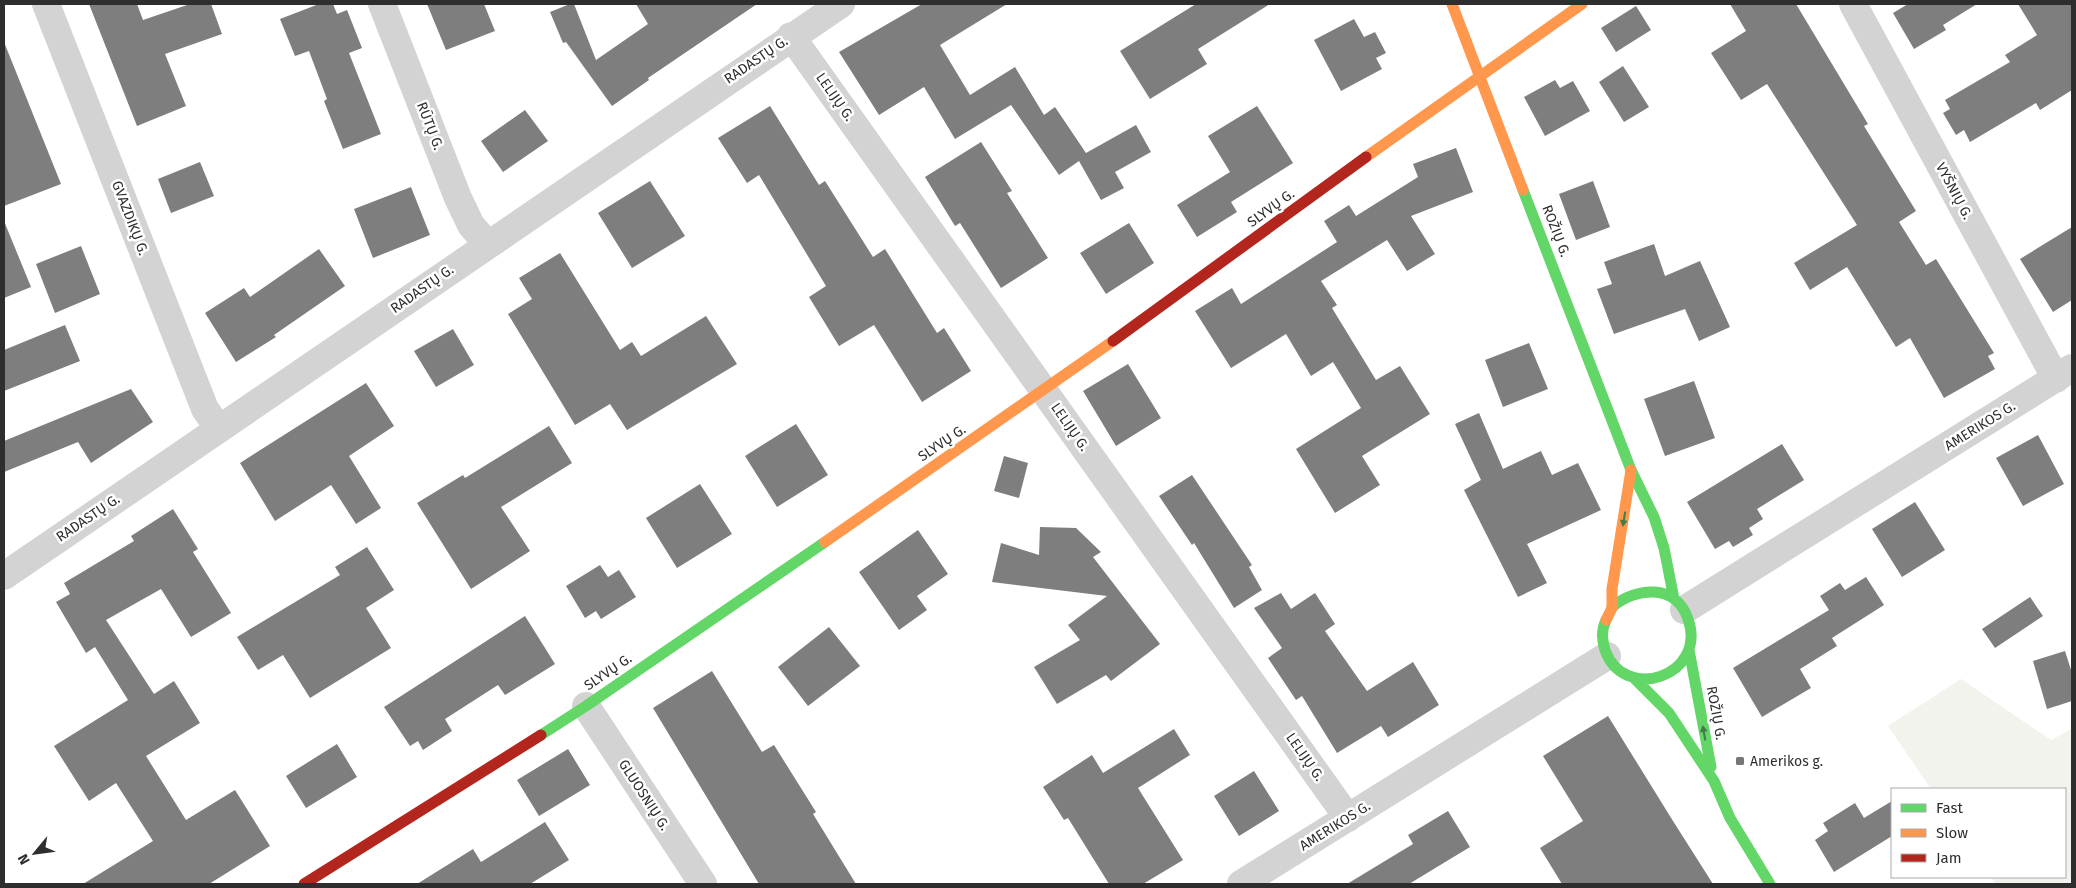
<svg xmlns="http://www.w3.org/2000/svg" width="2076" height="888" font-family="'Fira Sans',sans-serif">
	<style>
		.green { fill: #f1f3ec }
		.building { fill: #7e7e7e }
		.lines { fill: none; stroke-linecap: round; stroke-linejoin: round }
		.street { stroke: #d3d3d3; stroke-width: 28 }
		.fast { stroke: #63d668; stroke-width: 11 }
		.slow { stroke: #ff974d; stroke-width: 11 }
		.jam { stroke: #b3261e; stroke-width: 11 }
		.oneway { fill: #467a48 }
		.poi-dot { fill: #777; stroke: #fff; stroke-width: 2 }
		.labels { text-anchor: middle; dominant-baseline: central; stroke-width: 5; stroke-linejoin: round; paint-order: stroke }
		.street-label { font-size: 14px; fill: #2e2e2e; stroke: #fff }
		.poi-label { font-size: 14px; fill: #2e2e2e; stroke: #fff; text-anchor: start }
	</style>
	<rect width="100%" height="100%" fill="#fff"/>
	<path class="green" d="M 1961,679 L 2051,740 L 2072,729 L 2072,884 L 1996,884 L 1991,877 L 2065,877 L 2065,789 L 1931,789 L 1888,726 Z"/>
	<path class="building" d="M 89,4 L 137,4 L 143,20 L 190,4 L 211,4 L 222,34 L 165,54 L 186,106 L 137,126 Z
		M 319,4 L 333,4 L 337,14 L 347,10 L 362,48 L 349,53 L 381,134 L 343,149 L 324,101 L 327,99 L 309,51 L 295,56 L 280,19 Z
		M 427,4 L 484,4 L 495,31 L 446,50 Z
		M 570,4 L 574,4 L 596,60 L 648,24 L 636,4 L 757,4 L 648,78 L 649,80 L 612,106 L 566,42 L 563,43 L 550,12 Z
		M 922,4 L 1007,4 L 940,45 L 970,95 L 1015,67 L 1044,115 L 1055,107 L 1086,153 L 1136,125 L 1151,152 L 1115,172 L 1124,188 L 1101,200 L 1079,161 L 1059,175 L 1011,105 L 955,139 L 924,87 L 879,115 L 839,52 Z
		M 1196,4 L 1270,4 L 1198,49 L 1207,64 L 1150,99 L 1120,51 Z
		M 1730,4 L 1796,4 L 1868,124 L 1864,126 L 1916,211 L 1899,222 L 1926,265 L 1936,259 L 1994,353 L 1988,356 L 1995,369 L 1944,398 L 1910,338 L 1896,347 L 1847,267 L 1810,290 L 1794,263 L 1857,225 L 1767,84 L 1741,100 L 1711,53 L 1746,31 Z
		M 1908,4 L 1977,4 L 1943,25 L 1946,30 L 1914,49 L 1893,13 Z
		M 2018,4 L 2072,4 L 2072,90 L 2040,110 L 2036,103 L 1970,142 L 1964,130 L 1956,135 L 1943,113 L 1950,109 L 1945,100 L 2010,62 L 2005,55 L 2037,35 Z
		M 1636,6 L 1651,30 L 1616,52 L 1601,28 Z
		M 1354,19 L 1364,37 L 1375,32 L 1386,53 L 1376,58 L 1382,69 L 1341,91 L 1314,40 Z
		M 4,42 L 61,184 L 4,206 Z
		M 1623,66 L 1649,107 L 1624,122 L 1599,82 Z
		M 1555,80 L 1560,88 L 1573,81 L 1590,111 L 1545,136 L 1524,97 Z
		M 770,106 L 819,185 L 825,181 L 873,257 L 885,249 L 937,333 L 944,328 L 971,371 L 922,402 L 874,325 L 839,346 L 809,297 L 826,286 L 759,175 L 747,183 L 718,138 Z
		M 1257,106 L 1293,163 L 1231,202 L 1237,212 L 1197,237 L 1177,205 L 1230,172 L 1208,136 Z
		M 525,110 L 548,141 L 503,172 L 481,141 Z
		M 981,142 L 1012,191 L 1007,193 L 1048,258 L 1001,288 L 960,223 L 955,226 L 925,177 Z
		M 1456,148 L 1473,192 L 1411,216 L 1435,254 L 1407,271 L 1387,240 L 1321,281 L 1337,305 L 1332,308 L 1376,380 L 1400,366 L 1430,414 L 1362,456 L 1380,485 L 1335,513 L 1296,449 L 1361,408 L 1333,362 L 1311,376 L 1286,334 L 1231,368 L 1195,311 L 1232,288 L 1241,304 L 1337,242 L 1324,221 L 1349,205 L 1356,216 L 1418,177 L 1413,164 Z
		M 200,162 L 214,196 L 171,213 L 158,179 Z
		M 650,181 L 685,236 L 632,268 L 598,213 Z
		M 1593,181 L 1610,227 L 1576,240 L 1559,194 Z
		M 411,187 L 430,235 L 373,258 L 354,209 Z
		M 4,221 L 31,287 L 4,298 Z
		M 1129,223 L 1154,263 L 1106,294 L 1080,253 Z
		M 2072,227 L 2072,300 L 2053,312 L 2020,259 Z
		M 1654,244 L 1665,276 L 1700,261 L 1730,327 L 1699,341 L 1685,309 L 1614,334 L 1597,289 L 1612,284 L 1604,262 Z
		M 81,246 L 100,294 L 55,313 L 36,264 Z
		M 319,249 L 345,286 L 274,335 L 276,337 L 236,362 L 205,313 L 244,288 L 250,297 Z
		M 560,253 L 620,350 L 632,342 L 641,356 L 706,316 L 737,364 L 627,430 L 610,404 L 575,425 L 508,314 L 532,299 L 519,278 Z
		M 65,325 L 80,361 L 4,391 L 4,350 Z
		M 453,329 L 474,365 L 436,387 L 414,351 Z
		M 1529,343 L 1548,389 L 1503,407 L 1485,360 Z
		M 1128,364 L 1161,418 L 1116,446 L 1083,391 Z
		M 1694,381 L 1715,438 L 1665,456 L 1644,399 Z
		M 366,383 L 394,426 L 349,456 L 381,508 L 356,524 L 331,485 L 275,521 L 240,463 Z
		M 131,389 L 153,422 L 91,463 L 78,442 L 4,472 L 4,441 Z
		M 1479,413 L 1503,469 L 1541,451 L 1552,475 L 1578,463 L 1601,510 L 1527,544 L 1547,583 L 1518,597 L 1464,490 L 1481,480 L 1455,424 Z
		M 796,424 L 828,475 L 777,507 L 745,456 Z
		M 549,426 L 572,463 L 501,507 L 530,551 L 471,589 L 417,503 L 463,475 L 465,478 Z
		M 2038,435 L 2064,484 L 2023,506 L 1996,458 Z
		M 1782,444 L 1804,480 L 1757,509 L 1763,519 L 1749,528 L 1753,535 L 1733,547 L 1729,541 L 1715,549 L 1687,502 Z
		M 1004,456 L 1028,463 L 1019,498 L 994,491 Z
		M 1192,475 L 1252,565 L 1249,567 L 1262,590 L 1234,608 L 1194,543 L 1192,545 L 1159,496 Z
		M 700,484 L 732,534 L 677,568 L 646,518 Z
		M 1915,502 L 1945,550 L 1902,577 L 1872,529 Z
		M 173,509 L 198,549 L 193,552 L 231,613 L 191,637 L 161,589 L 106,620 L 154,694 L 174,681 L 200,723 L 146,756 L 186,820 L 235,790 L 270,846 L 209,884 L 83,884 L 153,841 L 116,783 L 89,801 L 54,746 L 128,700 L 95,647 L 86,653 L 56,602 L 70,594 L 64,583 L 134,541 L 131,536 Z
		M 1040,527 L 1076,528 L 1101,552 L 1093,557 L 1160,644 L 1111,681 L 1106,675 L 1057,704 L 1034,667 L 1080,640 L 1068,625 L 1107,596 L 992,582 L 1001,543 L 1039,555 Z
		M 918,530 L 948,574 L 917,596 L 927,610 L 899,630 L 859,572 Z
		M 367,547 L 394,590 L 366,608 L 391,648 L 310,698 L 283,655 L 258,670 L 237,637 L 340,575 L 335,567 Z
		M 600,565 L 608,577 L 619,570 L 636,597 L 601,619 L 596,611 L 585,618 L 566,586 Z
		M 1866,577 L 1884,605 L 1832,638 L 1837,646 L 1800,669 L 1811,688 L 1762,717 L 1733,668 L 1829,610 L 1820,596 L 1840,583 L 1845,590 Z
		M 1281,593 L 1291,609 L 1315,593 L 1335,624 L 1325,631 L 1367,691 L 1413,662 L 1439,705 L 1388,737 L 1381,726 L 1337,753 L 1302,696 L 1296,700 L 1268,658 L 1282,648 L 1254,608 Z
		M 2030,597 L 2043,616 L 1995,648 L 1982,629 Z
		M 525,616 L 555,664 L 505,695 L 498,685 L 445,719 L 452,731 L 423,750 L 418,741 L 410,746 L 384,707 Z
		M 829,627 L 860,666 L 808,706 L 778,667 Z
		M 2065,651 L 2072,673 L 2072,701 L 2047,709 L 2033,661 Z
		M 712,671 L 762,752 L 774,745 L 816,812 L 813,814 L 856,884 L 759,884 L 653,708 Z
		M 1608,716 L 1673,821 L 1713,884 L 1562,884 L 1540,848 L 1583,821 L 1543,756 Z
		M 1174,729 L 1190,755 L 1138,788 L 1183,860 L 1143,884 L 1109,884 L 1068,818 L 1064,820 L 1043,787 L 1092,755 L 1103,773 Z
		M 337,744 L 357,777 L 306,808 L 286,776 Z
		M 568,749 L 590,785 L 539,816 L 517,780 Z
		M 1254,771 L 1279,811 L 1239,836 L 1214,796 Z
		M 1892,801 L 1892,836 L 1834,872 L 1815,840 L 1828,831 L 1823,823 L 1855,803 L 1864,818 Z
		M 1448,811 L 1470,847 L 1409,884 L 1347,884 L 1413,844 L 1408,835 Z
		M 545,822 L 569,860 L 530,884 L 417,884 L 473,849 L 481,862 Z"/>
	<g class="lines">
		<path class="street" d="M 46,4 L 205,409 L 219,429
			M 382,4 L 458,198 L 471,225 L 487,244
			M 1853,4 L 2056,379
			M 791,36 L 1348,818
			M 4,576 L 841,4
			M 1684,610 L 2072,368
			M 586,706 L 703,884
			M 1241,884 L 1607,656"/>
		<path class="fast" d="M 1523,190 L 1631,470 L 1654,517 L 1664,548 L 1674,599
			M 1606,620 C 1601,631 1602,639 1605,650 C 1624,704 1708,676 1688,619 C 1676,583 1636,587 1612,607
			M 1689,650 L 1711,767
			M 1635,679 L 1669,713 L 1714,781 L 1730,818 L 1770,884
			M 541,735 L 586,706 L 825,542"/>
		<path class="slow" d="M 1452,4 L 1523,190
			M 1366,157 L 1582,4
			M 825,542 L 1113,341
			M 1606,620 L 1612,608 L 1612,589 L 1631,470"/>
		<path class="jam" d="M 1113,341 L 1366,157
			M 304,884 L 541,735"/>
	</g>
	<defs><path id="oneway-solid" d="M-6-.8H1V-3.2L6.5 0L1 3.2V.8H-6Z" transform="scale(1.25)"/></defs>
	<g class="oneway">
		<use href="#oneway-solid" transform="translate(1624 519) rotate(99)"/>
		<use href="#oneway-solid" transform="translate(1704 733) rotate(-100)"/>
	</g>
	<rect class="poi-dot" x="1735" y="756" width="10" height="10" rx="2.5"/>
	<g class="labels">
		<g class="street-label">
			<text transform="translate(756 60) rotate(-34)">RADASTŲ G.</text>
			<text transform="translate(835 97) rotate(55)">LELIJŲ G.</text>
			<text transform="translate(430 126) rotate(69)">RŪTŲ G.</text>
			<text transform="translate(1954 191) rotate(62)">VYŠNIŲ G.</text>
			<text transform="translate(1271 208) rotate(-36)">SLYVŲ G.</text>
			<text transform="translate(130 218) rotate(69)">GVAZDIKŲ G.</text>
			<text transform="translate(1556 231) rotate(69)">ROŽIŲ G.</text>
			<text transform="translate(422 289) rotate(-35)">RADASTŲ G.</text>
			<text transform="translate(1980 426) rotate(-32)">AMERIKOS G.</text>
			<text transform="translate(1070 427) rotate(55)">LELIJŲ G.</text>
			<text transform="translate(942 443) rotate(-34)">SLYVŲ G.</text>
			<text transform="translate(88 518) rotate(-34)">RADASTŲ G.</text>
			<text transform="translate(608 672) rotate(-34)">SLYVŲ G.</text>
			<text transform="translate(1716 713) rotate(80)">ROŽIŲ G.</text>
			<text transform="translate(1305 757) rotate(55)">LELIJŲ G.</text>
			<text transform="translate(644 795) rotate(57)">GLUOSNIŲ G.</text>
			<text transform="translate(1335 826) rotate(-32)">AMERIKOS G.</text>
		</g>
		<g class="poi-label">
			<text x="1750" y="761">Amerikos g.</text>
		</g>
	</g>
	<rect width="2076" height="888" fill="none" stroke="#2e2e2e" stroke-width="10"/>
	<rect x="1891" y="788" width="175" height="90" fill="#ffffff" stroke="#ababab"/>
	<rect x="1901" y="804" width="25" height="8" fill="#63d668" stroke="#ababab"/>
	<text x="1936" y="813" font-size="15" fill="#2e2e2e">Fast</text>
	<rect x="1901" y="829" width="25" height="8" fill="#ff974d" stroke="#ababab"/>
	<text x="1936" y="838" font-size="15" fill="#2e2e2e">Slow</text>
	<rect x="1901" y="854" width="25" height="8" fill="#b3261e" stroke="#ababab"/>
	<text x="1936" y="863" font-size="15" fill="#2e2e2e">Jam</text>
	<g transform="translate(35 853) rotate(241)" stroke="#ffffff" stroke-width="4" paint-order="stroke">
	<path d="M0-4L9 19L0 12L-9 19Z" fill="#2e2e2e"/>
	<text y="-8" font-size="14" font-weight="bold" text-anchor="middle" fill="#2e2e2e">N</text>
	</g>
</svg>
